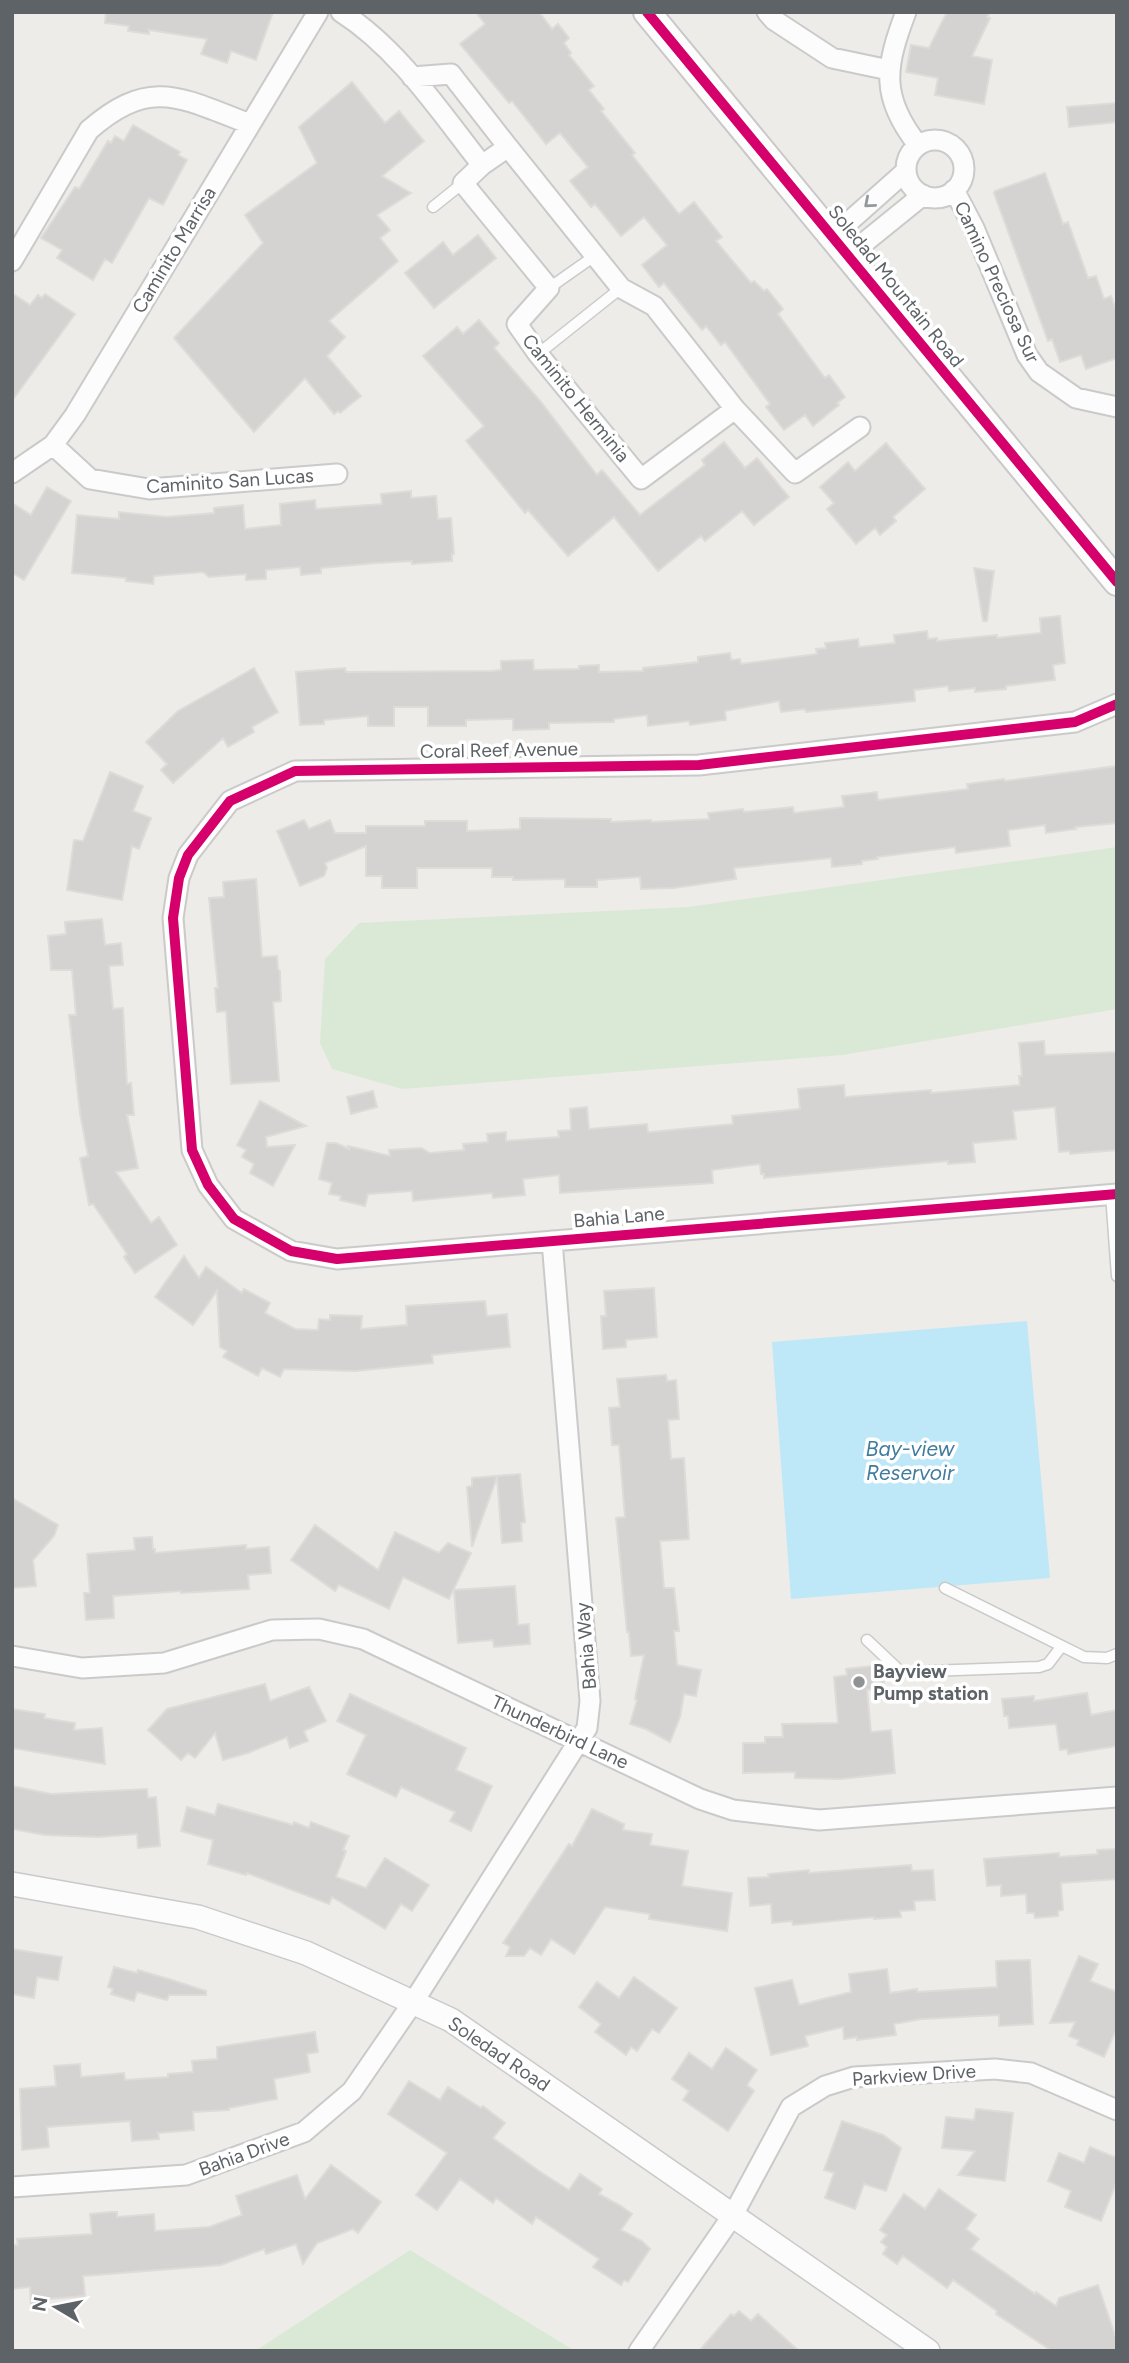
<svg xmlns="http://www.w3.org/2000/svg" width="1129" height="2363" font-family="Figtree,sans-serif">
	<style>
		.green { fill: #dae9d5 }
		.water { fill: #bee8f7 }
		.building { fill: #d5d3d2; stroke: #dedbd8; stroke-width: 2 }
		.lines { fill: none; stroke-linecap: round; stroke-linejoin: round }
		.service-casing { stroke: #cacaca; stroke-width: 13 }
		.minor-casing { stroke: #cacaca; stroke-width: 23 }
		.tertiary-casing { stroke: #cacaca; stroke-width: 26 }
		.secondary-casing { stroke: #c8c9c8; stroke-width: 30 }
		.service { stroke: #fcfcfc; stroke-width: 10 }
		.minor { stroke: #fcfcfc; stroke-width: 19 }
		.tertiary { stroke: #fcfcfc; stroke-width: 23 }
		.secondary { stroke: #fcfcfc; stroke-width: 26 }
		.cycleway-casing { stroke: #fff; stroke-width: 15 }
		.cycleway { stroke: #d6006c; stroke-width: 10 }
		.oneway { stroke: #95999b }
		.poi-dot { fill: #909394; stroke: #fff; stroke-width: 2.5 }
		.labels { text-anchor: middle; dominant-baseline: central; stroke-width: 7; stroke-linejoin: round; paint-order: stroke }
		.street-label { font-size: 19px; fill: #5e6367; stroke: #fff }
		.poi-label { font-size: 19px; font-weight: bold; fill: #5e6367; stroke: #fff; text-anchor: start }
		.water-label { font-size: 21px; font-style: italic; fill: #407c9e; stroke: #fff }
	</style>
	<rect width="100%" height="100%" fill="#eeece9"/>
	<path class="green" d="M 1117,847 L 1117,1009 L 843,1055 L 402,1089 L 332,1069 L 320,1043 L 325,959 L 359,923 L 688,907 Z
		M 410,2250 L 575,2351 L 255,2351 Z"/>
	<path class="water" d="M 1027,1321 L 1050,1578 L 791,1599 L 772,1342 Z"/>
	<path class="building" d="M 106,12 L 273,12 L 256,60 L 231,51 L 227,63 L 201,54 L 207,39 L 149,30 L 149,34 L 128,31 L 129,26 L 105,23 Z
		M 476,12 L 539,12 L 552,29 L 558,24 L 569,38 L 564,43 L 571,53 L 569,55 L 594,86 L 589,90 L 604,109 L 601,111 L 635,153 L 632,155 L 679,214 L 694,202 L 722,237 L 716,241 L 751,283 L 754,281 L 764,291 L 767,289 L 783,309 L 778,314 L 825,378 L 829,375 L 845,397 L 837,403 L 839,405 L 813,426 L 805,415 L 784,430 L 766,407 L 770,404 L 725,342 L 721,345 L 706,326 L 702,330 L 664,283 L 659,287 L 642,265 L 667,245 L 644,217 L 621,236 L 595,204 L 591,207 L 570,181 L 588,167 L 560,133 L 546,144 L 512,101 L 509,103 L 460,44 L 485,24 Z
		M 947,12 L 990,12 L 987,17 L 990,18 L 972,56 L 992,60 L 984,104 L 935,95 L 938,78 L 906,72 L 911,45 L 929,48 Z
		M 352,82 L 385,123 L 399,111 L 424,141 L 382,176 L 411,193 L 377,215 L 390,230 L 380,238 L 398,261 L 329,321 L 345,337 L 327,356 L 361,396 L 340,413 L 338,411 L 334,414 L 305,378 L 254,432 L 174,338 L 263,243 L 245,215 L 317,163 L 299,127 Z
		M 1117,103 L 1117,122 L 1069,127 L 1067,107 Z
		M 133,125 L 180,152 L 178,155 L 187,160 L 163,205 L 149,198 L 112,263 L 105,259 L 93,280 L 57,258 L 62,250 L 41,238 L 75,187 L 79,189 L 108,141 L 111,143 L 115,136 L 124,141 Z
		M 1045,173 L 1063,224 L 1068,222 L 1088,278 L 1096,276 L 1104,299 L 1111,296 L 1117,312 L 1117,358 L 1086,369 L 1081,355 L 1060,362 L 1052,339 L 1048,341 L 994,193 L 995,191 Z
		M 478,235 L 496,258 L 434,308 L 405,273 L 443,242 L 453,255 Z
		M 12,293 L 30,305 L 38,295 L 42,298 L 45,294 L 75,314 L 12,401 Z
		M 479,320 L 499,343 L 494,348 L 541,402 L 597,475 L 602,470 L 640,515 L 705,465 L 702,460 L 724,442 L 745,468 L 757,458 L 789,497 L 754,525 L 742,511 L 705,541 L 701,536 L 658,571 L 614,517 L 568,556 L 528,510 L 525,513 L 466,441 L 484,426 L 423,356 L 457,327 L 463,334 Z
		M 886,443 L 925,489 L 893,517 L 896,521 L 880,535 L 875,528 L 856,544 L 827,509 L 834,503 L 820,487 L 848,462 L 855,471 Z
		M 47,487 L 71,501 L 24,580 L 12,573 L 12,503 L 31,515 Z
		M 411,491 L 411,498 L 436,496 L 438,519 L 451,518 L 454,554 L 452,554 L 452,561 L 412,564 L 412,561 L 376,563 L 321,568 L 321,573 L 301,575 L 300,567 L 266,570 L 266,579 L 246,580 L 246,574 L 209,577 L 203,572 L 154,576 L 153,584 L 126,581 L 126,578 L 72,573 L 77,515 L 119,519 L 119,512 L 167,517 L 214,513 L 214,508 L 243,505 L 245,529 L 281,525 L 280,504 L 315,500 L 316,509 L 382,504 L 381,494 Z
		M 974,568 L 994,571 L 987,621 L 983,621 Z
		M 1060,616 L 1065,663 L 1053,665 L 1055,680 L 1006,686 L 1006,689 L 975,692 L 975,688 L 949,691 L 948,686 L 914,690 L 915,701 L 806,712 L 805,709 L 781,712 L 779,701 L 725,711 L 726,720 L 690,725 L 689,721 L 648,726 L 647,715 L 614,719 L 614,722 L 549,723 L 549,729 L 513,730 L 513,719 L 466,720 L 466,726 L 428,726 L 428,707 L 394,707 L 394,726 L 368,726 L 368,716 L 324,720 L 324,724 L 300,725 L 296,672 L 345,668 L 346,672 L 492,671 L 501,670 L 501,661 L 533,660 L 534,670 L 579,669 L 579,666 L 599,665 L 599,672 L 643,671 L 643,668 L 698,662 L 698,657 L 730,653 L 731,660 L 740,659 L 741,664 L 817,654 L 816,649 L 826,648 L 825,643 L 858,639 L 859,647 L 895,643 L 894,635 L 927,631 L 928,639 L 937,638 L 937,641 L 997,635 L 997,638 L 1041,633 L 1040,618 Z
		M 254,668 L 278,712 L 252,727 L 254,732 L 228,747 L 223,738 L 173,783 L 161,770 L 167,764 L 146,742 L 178,711 Z
		M 1117,766 L 1117,823 L 1075,827 L 1076,829 L 1046,833 L 1045,825 L 1008,830 L 1010,846 L 956,853 L 955,847 L 877,857 L 878,859 L 862,861 L 862,864 L 832,867 L 831,858 L 734,868 L 736,879 L 674,888 L 641,889 L 640,877 L 597,880 L 597,887 L 565,887 L 565,879 L 513,880 L 513,877 L 492,877 L 492,868 L 417,868 L 417,888 L 382,888 L 382,876 L 366,876 L 366,846 L 325,863 L 327,868 L 324,876 L 300,886 L 277,831 L 304,820 L 309,829 L 330,820 L 335,833 L 366,833 L 366,826 L 425,826 L 425,821 L 467,821 L 467,831 L 520,829 L 520,818 L 611,819 L 611,822 L 651,820 L 651,822 L 709,819 L 708,813 L 743,809 L 744,812 L 793,807 L 794,813 L 844,807 L 842,796 L 877,792 L 878,800 L 968,789 L 967,784 L 1004,779 L 1005,781 Z
		M 110,772 L 143,786 L 133,811 L 151,818 L 139,849 L 132,846 L 122,900 L 67,890 L 74,840 L 83,841 Z
		M 256,879 L 262,957 L 277,956 L 278,969 L 280,971 L 281,1001 L 273,1002 L 279,1081 L 231,1084 L 226,1011 L 217,1012 L 215,988 L 218,988 L 209,898 L 224,897 L 223,882 Z
		M 102,919 L 105,945 L 121,943 L 123,965 L 109,966 L 113,1009 L 123,1008 L 127,1084 L 131,1083 L 134,1115 L 127,1115 L 138,1168 L 116,1172 L 151,1223 L 159,1217 L 177,1245 L 135,1273 L 124,1257 L 127,1254 L 93,1204 L 89,1205 L 80,1158 L 88,1156 L 80,1113 L 69,1015 L 76,1015 L 72,970 L 51,970 L 48,936 L 66,934 L 65,922 Z
		M 1044,1041 L 1045,1055 L 1117,1052 L 1117,1150 L 1070,1154 L 1070,1151 L 1059,1152 L 1055,1107 L 1013,1111 L 1016,1139 L 973,1143 L 975,1162 L 948,1164 L 948,1161 L 764,1178 L 764,1174 L 761,1174 L 760,1164 L 712,1170 L 713,1183 L 560,1193 L 559,1175 L 523,1179 L 525,1195 L 493,1198 L 492,1193 L 413,1201 L 412,1191 L 368,1194 L 365,1206 L 340,1200 L 341,1196 L 329,1194 L 332,1183 L 319,1179 L 327,1143 L 336,1143 L 349,1149 L 348,1146 L 390,1156 L 389,1150 L 421,1148 L 430,1153 L 464,1150 L 463,1144 L 488,1142 L 487,1134 L 506,1132 L 506,1141 L 559,1137 L 558,1131 L 571,1130 L 570,1109 L 587,1107 L 589,1129 L 647,1124 L 648,1132 L 650,1132 L 733,1124 L 732,1116 L 800,1109 L 798,1089 L 844,1085 L 845,1097 L 931,1090 L 931,1093 L 1020,1085 L 1019,1076 L 1022,1076 L 1019,1043 Z
		M 373,1091 L 377,1107 L 351,1114 L 347,1097 Z
		M 260,1101 L 306,1126 L 266,1137 L 267,1147 L 295,1145 L 273,1186 L 250,1173 L 254,1164 L 242,1157 L 246,1150 L 237,1145 Z
		M 184,1256 L 199,1278 L 206,1267 L 242,1293 L 244,1289 L 270,1303 L 265,1313 L 295,1329 L 318,1330 L 319,1319 L 330,1320 L 330,1315 L 362,1316 L 361,1329 L 407,1325 L 406,1306 L 485,1301 L 487,1316 L 507,1314 L 510,1347 L 432,1355 L 433,1363 L 355,1371 L 284,1369 L 280,1377 L 262,1368 L 258,1376 L 223,1357 L 227,1351 L 220,1347 L 217,1291 L 193,1325 L 155,1297 Z
		M 654,1288 L 657,1337 L 626,1340 L 626,1347 L 603,1349 L 601,1316 L 606,1316 L 604,1291 Z
		M 666,1375 L 667,1381 L 676,1380 L 679,1419 L 668,1420 L 671,1459 L 684,1458 L 689,1539 L 660,1541 L 664,1588 L 674,1588 L 679,1631 L 674,1631 L 677,1665 L 701,1670 L 696,1696 L 684,1694 L 680,1717 L 670,1742 L 646,1729 L 630,1724 L 637,1700 L 635,1699 L 644,1655 L 631,1656 L 629,1632 L 627,1632 L 616,1518 L 625,1517 L 619,1445 L 612,1445 L 609,1408 L 620,1407 L 617,1379 Z
		M 520,1474 L 525,1522 L 521,1523 L 522,1541 L 502,1543 L 497,1477 L 472,1547 L 467,1487 L 472,1486 L 472,1478 Z
		M 12,1498 L 58,1525 L 54,1536 L 33,1560 L 36,1586 L 12,1588 Z
		M 315,1525 L 378,1570 L 395,1532 L 439,1553 L 448,1543 L 471,1553 L 449,1599 L 403,1577 L 389,1609 L 339,1585 L 335,1591 L 291,1560 Z
		M 152,1537 L 153,1549 L 155,1549 L 155,1553 L 246,1545 L 246,1549 L 269,1547 L 271,1573 L 248,1575 L 249,1589 L 181,1593 L 181,1591 L 113,1596 L 114,1618 L 86,1620 L 84,1593 L 90,1593 L 87,1554 L 135,1550 L 134,1538 Z
		M 515,1586 L 518,1625 L 529,1624 L 530,1644 L 494,1647 L 493,1640 L 458,1643 L 454,1590 Z
		M 882,1665 L 884,1688 L 867,1690 L 871,1732 L 891,1730 L 895,1773 L 841,1779 L 795,1778 L 795,1772 L 743,1773 L 743,1743 L 765,1743 L 765,1737 L 783,1737 L 782,1724 L 838,1723 L 834,1677 L 847,1675 L 846,1669 Z
		M 265,1684 L 270,1701 L 309,1687 L 326,1721 L 304,1731 L 308,1741 L 290,1748 L 287,1737 L 248,1753 L 223,1760 L 215,1733 L 195,1758 L 188,1753 L 181,1760 L 148,1730 L 167,1709 Z
		M 1087,1693 L 1091,1715 L 1117,1710 L 1117,1746 L 1068,1754 L 1067,1749 L 1060,1750 L 1056,1724 L 1009,1728 L 1008,1716 L 1004,1716 L 1002,1699 L 1034,1696 L 1034,1701 Z
		M 350,1694 L 466,1748 L 456,1770 L 492,1786 L 471,1831 L 450,1821 L 455,1812 L 401,1787 L 396,1797 L 347,1774 L 366,1735 L 337,1721 Z
		M 12,1709 L 45,1714 L 44,1718 L 75,1723 L 74,1730 L 102,1728 L 105,1764 L 12,1748 Z
		M 12,1786 L 51,1794 L 147,1789 L 148,1798 L 156,1797 L 160,1846 L 138,1848 L 137,1834 L 99,1837 L 45,1835 L 12,1829 Z
		M 218,1804 L 293,1825 L 294,1822 L 309,1828 L 311,1822 L 349,1836 L 343,1850 L 346,1851 L 336,1877 L 366,1888 L 385,1858 L 429,1885 L 412,1911 L 401,1904 L 385,1929 L 332,1897 L 329,1904 L 247,1873 L 246,1875 L 208,1864 L 213,1840 L 181,1831 L 187,1807 L 215,1815 Z
		M 592,1809 L 624,1824 L 623,1830 L 652,1834 L 650,1845 L 688,1851 L 682,1886 L 732,1893 L 727,1931 L 649,1919 L 650,1914 L 605,1907 L 574,1954 L 551,1939 L 541,1955 L 530,1948 L 524,1956 L 506,1956 L 510,1947 L 503,1943 L 569,1844 L 572,1846 Z
		M 1117,1849 L 1117,1879 L 1061,1883 L 1063,1910 L 1058,1911 L 1058,1916 L 1035,1918 L 1034,1913 L 1027,1913 L 1026,1894 L 1001,1896 L 1001,1885 L 987,1886 L 984,1859 L 1059,1853 L 1059,1857 L 1098,1854 L 1097,1850 Z
		M 911,1865 L 912,1871 L 933,1870 L 935,1900 L 914,1901 L 915,1910 L 900,1911 L 901,1917 L 874,1919 L 874,1917 L 793,1925 L 792,1921 L 772,1923 L 771,1904 L 750,1906 L 748,1878 L 769,1877 L 768,1874 L 809,1870 L 809,1873 Z
		M 12,1949 L 62,1957 L 58,1980 L 37,1977 L 34,1998 L 12,1994 Z
		M 1079,1956 L 1098,1964 L 1090,1981 L 1117,1992 L 1117,2028 L 1104,2057 L 1077,2045 L 1079,2040 L 1069,2036 L 1075,2022 L 1050,2023 Z
		M 1030,1960 L 1033,2024 L 999,2026 L 999,2015 L 921,2019 L 894,2024 L 896,2035 L 857,2040 L 857,2037 L 844,2039 L 843,2027 L 805,2036 L 808,2046 L 771,2055 L 755,1988 L 792,1980 L 799,2005 L 851,1992 L 849,1974 L 887,1969 L 890,1993 L 917,1989 L 917,1992 L 997,1987 L 996,1961 Z
		M 114,1967 L 137,1973 L 138,1970 L 172,1980 L 206,1991 L 206,1995 L 169,1995 L 167,2000 L 137,1992 L 134,2001 L 111,1994 L 113,1989 L 108,1987 Z
		M 634,1977 L 677,2008 L 659,2033 L 652,2029 L 637,2051 L 631,2047 L 626,2055 L 595,2032 L 601,2024 L 579,2007 L 597,1982 L 619,1998 Z
		M 315,2032 L 318,2052 L 307,2054 L 310,2072 L 274,2079 L 277,2099 L 229,2108 L 229,2110 L 193,2112 L 194,2130 L 158,2133 L 159,2139 L 132,2141 L 130,2121 L 47,2127 L 49,2147 L 22,2150 L 20,2089 L 56,2086 L 54,2066 L 80,2064 L 81,2077 L 124,2073 L 125,2080 L 168,2077 L 168,2074 L 193,2072 L 192,2061 L 217,2059 L 217,2047 Z
		M 726,2048 L 757,2070 L 747,2085 L 754,2091 L 728,2131 L 683,2100 L 689,2091 L 672,2079 L 689,2053 L 712,2069 Z
		M 409,2081 L 440,2100 L 448,2087 L 481,2108 L 483,2106 L 505,2123 L 493,2138 L 539,2171 L 569,2190 L 580,2174 L 602,2189 L 599,2194 L 621,2206 L 632,2214 L 621,2230 L 642,2241 L 650,2249 L 628,2282 L 624,2280 L 621,2285 L 593,2267 L 599,2259 L 536,2217 L 532,2224 L 496,2198 L 493,2203 L 460,2179 L 437,2210 L 416,2195 L 447,2153 L 388,2114 Z
		M 976,2109 L 1013,2113 L 1005,2181 L 958,2175 L 975,2151 L 942,2148 L 946,2117 L 974,2120 Z
		M 842,2121 L 883,2135 L 901,2148 L 886,2191 L 864,2184 L 855,2209 L 825,2198 L 834,2173 L 824,2170 Z
		M 1090,2147 L 1117,2158 L 1117,2181 L 1101,2221 L 1065,2207 L 1071,2191 L 1048,2181 L 1059,2153 L 1084,2163 Z
		M 331,2165 L 381,2202 L 358,2233 L 353,2229 L 317,2243 L 303,2264 L 296,2244 L 266,2254 L 264,2249 L 221,2265 L 83,2276 L 85,2296 L 48,2299 L 48,2306 L 31,2308 L 30,2287 L 12,2289 L 12,2245 L 18,2245 L 17,2239 L 92,2234 L 90,2214 L 111,2212 L 117,2212 L 117,2217 L 154,2214 L 155,2231 L 209,2227 L 242,2215 L 236,2196 L 297,2175 L 305,2199 Z
		M 939,2189 L 976,2215 L 966,2229 L 979,2239 L 971,2249 L 1035,2294 L 1036,2292 L 1056,2306 L 1059,2298 L 1098,2285 L 1117,2341 L 1117,2351 L 1052,2351 L 996,2314 L 997,2311 L 953,2280 L 947,2288 L 903,2256 L 897,2264 L 883,2254 L 887,2247 L 881,2242 L 887,2235 L 880,2230 L 904,2194 L 925,2209 Z
		M 739,2311 L 751,2321 L 758,2314 L 799,2351 L 699,2351 L 731,2314 L 734,2316 Z"/>
	<g class="lines">
		<g class="service-casing">
			<path id="service" d="M 433,207 L 463,183
				M 549,288 L 596,255
				M 538,354 L 621,288
				M 1111,1194 L 1117,1276
				M 945,1588 L 1084,1657 L 1107,1658 L 1117,1654
				M 867,1640 L 901,1672 L 1039,1667 L 1048,1664 L 1061,1647"/>
		</g>
		<g class="minor-casing">
			<path id="minor" d="M 341,12 C 399,49 440,112 482,165 L 508,147 L 621,288 L 654,306 L 735,409 L 795,473 L 860,427
				M 767,12 L 774,20 L 832,58 L 889,70
				M 906,12 C 885,67 880,97 918,145
				M 412,77 L 451,74 L 508,147
				M906 169a29 29 0 1 1 58 0a29 29 0 1 1-58 0Z
				M 482,165 L 463,183 L 549,288 L 517,324 L 538,354 L 641,479 L 735,409
				M 954,190 L 974,228 L 1027,355 L 1039,372 L 1076,398 L 1117,407
				M 833,236 L 906,171
				M 849,255 L 923,195
				M 12,261 L 89,130 C 151,76 181,98 250,124
				M 53,445 L 90,479 L 149,489 L 337,474
				M 12,473 L 53,445 L 75,415 L 318,12
				M 1117,704 L 1075,722 L 699,765 L 295,771 L 230,801 L 188,855 L 179,878 L 173,918 L 192,1150 L 208,1185 L 234,1219 L 291,1251 L 337,1259 L 1117,1194
				M 12,1656 L 82,1668 L 164,1663 L 272,1630 L 319,1629 L 363,1639 L 700,1799 L 733,1810 L 819,1820 L 1117,1797
				M 12,2187 L 186,2175 L 304,2132 L 352,2091 L 414,2001 L 587,1728 L 590,1701 L 552,1241
				M 639,2351 L 733,2215 L 791,2107 L 825,2086 L 854,2077 L 995,2069 L 1031,2073 L 1117,2110"/>
		</g>
		<g class="tertiary-casing">
			<path id="tertiary" d="M 12,1884 L 198,1917 L 306,1953 L 451,2020 L 928,2351"/>
		</g>
		<g class="secondary-casing">
			<path id="secondary" d="M 647,12 L 1117,582"/>
		</g>
		<use href="#service" class="service"/>
		<use href="#minor" class="minor"/>
		<use href="#tertiary" class="tertiary"/>
		<use href="#secondary" class="secondary"/>
		<g class="cycleway-casing">
			<path id="cycleway" d="M 647,12 L 1117,582
				M 1117,704 L 1075,722 L 699,765 L 295,771 L 230,801 L 188,855 L 179,878 L 173,918 L 192,1150 L 208,1185 L 234,1219 L 291,1251 L 337,1259 L 1117,1194"/>
		</g>
		<use href="#cycleway" class="cycleway"/>
	</g>
	<defs><path id="oneway-chevron" d="M-2-3.5L2.5 0L-2 3.5" fill="none" stroke-width="1.6" stroke-linecap="round" stroke-linejoin="round" transform="scale(1.75)"/></defs>
	<use class="oneway" href="#oneway-chevron" transform="translate(869 203) rotate(139)"/>
	<circle class="poi-dot" cx="859" cy="1682" r="7"/>
	<g class="labels">
		<g class="street-label">
			<text transform="translate(174 250) rotate(-59)">Caminito Marrisa</text>
			<text transform="translate(997 282) rotate(65)">Camino Preciosa Sur</text>
			<text transform="translate(896 286) rotate(51)">Soledad Mountain Road</text>
			<text transform="translate(576 398) rotate(51)">Caminito Herminia</text>
			<text transform="translate(230 481) rotate(-4)">Caminito San Lucas</text>
			<text transform="translate(499 750) rotate(-1)">Coral Reef Avenue</text>
			<text transform="translate(619 1217) rotate(-5)">Bahia Lane</text>
			<text transform="translate(586 1646) rotate(-95)">Bahia Way</text>
			<text transform="translate(560 1732) rotate(25)">Thunderbird Lane</text>
			<text transform="translate(499 2054) rotate(34)">Soledad Road</text>
			<text transform="translate(914 2075) rotate(-4)">Parkview Drive</text>
			<text transform="translate(244 2154) rotate(-20)">Bahia Drive</text>
		</g>
		<g class="poi-label">
			<text x="873" y="1671">Bayview<tspan x="873" dy="22">Pump station</tspan></text>
		</g>
		<g class="water-label">
			<text x="910" y="1448">Bay-view<tspan x="910" dy="24">Reservoir</tspan></text>
		</g>
	</g>
	<rect width="1129" height="2363" fill="none" stroke="#5e6367" stroke-width="28"/>
	<g transform="translate(56 2307) rotate(280)" stroke="#ffffff" stroke-width="5" paint-order="stroke">
	<path d="M0-5L12 26L0 18L-12 26Z" fill="#5e6367"/>
	<text y="-10" font-size="19" font-weight="bold" text-anchor="middle" fill="#5e6367">N</text>
	</g>
</svg>
